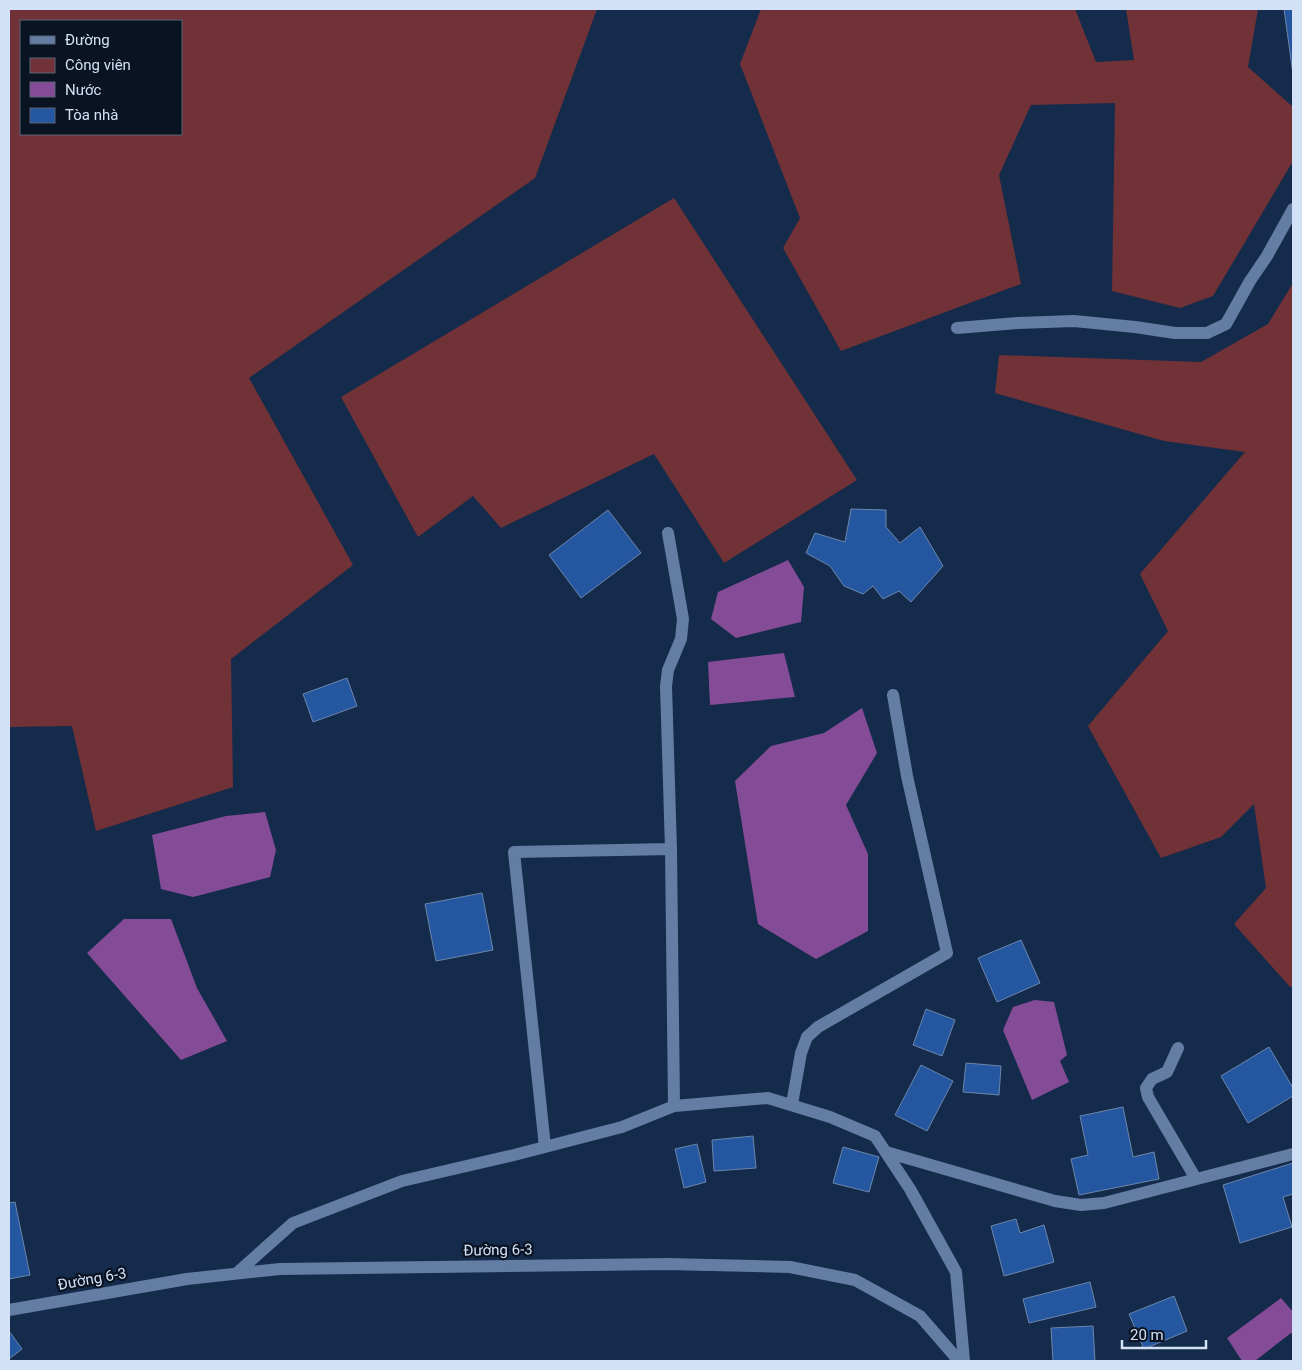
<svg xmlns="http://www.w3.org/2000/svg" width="1302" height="1370" font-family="Roboto,sans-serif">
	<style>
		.green { fill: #703236; fill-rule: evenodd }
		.water { fill: #844b96 }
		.building { fill: #2557a0; stroke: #6c86ac }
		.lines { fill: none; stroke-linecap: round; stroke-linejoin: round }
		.minor { stroke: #647ea3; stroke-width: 12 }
		.labels { text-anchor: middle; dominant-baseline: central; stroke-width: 4.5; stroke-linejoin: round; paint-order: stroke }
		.street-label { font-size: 15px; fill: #d2e1f6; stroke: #0a1322 }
	</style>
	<rect width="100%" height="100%" fill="#152b4b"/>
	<path class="green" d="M 9,9 L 597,9 L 535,178 L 249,378 L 353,565 L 231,659 L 233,787 L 96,831 L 72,726 L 9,727 ZM 21,21 L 181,21 L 181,134 L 21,134 Z
		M 761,9 L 1075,9 L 1096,62 L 1134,60 L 1126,9 L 1258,9 L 1248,67 L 1293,107 L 1293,161 L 1213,296 L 1180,308 L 1112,291 L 1115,103 L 1031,105 L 999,175 L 1021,284 L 841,351 L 783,248 L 800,218 L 740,64 Z
		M 674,198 L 857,480 L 724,563 L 654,454 L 501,528 L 473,496 L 418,537 L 341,397 Z
		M 1293,283 L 1293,986 L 1290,987 L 1234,924 L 1266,888 L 1254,804 L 1221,837 L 1161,858 L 1088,726 L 1168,631 L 1140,574 L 1245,452 L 1164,441 L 995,393 L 999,355 L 1201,362 L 1268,324 Z"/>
	<path class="water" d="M 788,560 L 804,587 L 801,622 L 736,638 L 711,619 L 718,592 Z
		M 784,653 L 795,697 L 710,705 L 708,662 Z
		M 862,708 L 877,753 L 846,805 L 868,854 L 868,931 L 816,959 L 758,924 L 735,781 L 771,746 L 824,733 Z
		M 265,812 L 276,850 L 270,877 L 193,897 L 161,889 L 152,835 L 226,816 Z
		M 124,919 L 171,919 L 197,988 L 227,1041 L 181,1060 L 87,953 Z
		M 1035,1000 L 1054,1002 L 1067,1055 L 1060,1061 L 1069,1082 L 1032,1100 L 1003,1030 L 1013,1007 Z
		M 1281,1298 L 1293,1312 L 1293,1335 L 1291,1333 L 1255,1361 L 1242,1361 L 1227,1338 Z"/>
	<path class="building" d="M 1284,9 L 1293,9 L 1293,74 Z
		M 851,509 L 886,510 L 886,527 L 900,543 L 920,527 L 943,566 L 911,602 L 899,591 L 883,599 L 873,586 L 863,594 L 844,586 L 830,566 L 806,553 L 815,533 L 845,542 Z
		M 608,510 L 641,553 L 581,598 L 549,555 Z
		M 347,678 L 357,706 L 313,722 L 303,694 Z
		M 482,893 L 493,950 L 436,961 L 425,904 Z
		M 1021,940 L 1040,983 L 997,1002 L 978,958 Z
		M 926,1009 L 955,1020 L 942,1056 L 913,1045 Z
		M 1269,1047 L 1293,1088 L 1293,1096 L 1248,1123 L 1221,1076 Z
		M 966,1063 L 1001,1066 L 999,1095 L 963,1092 Z
		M 921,1065 L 953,1081 L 927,1131 L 895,1115 Z
		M 1123,1107 L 1133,1157 L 1154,1152 L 1159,1179 L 1079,1195 L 1071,1159 L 1088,1155 L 1080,1116 Z
		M 753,1136 L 756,1168 L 714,1171 L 712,1140 Z
		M 697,1144 L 706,1182 L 684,1188 L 675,1149 Z
		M 843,1147 L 879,1157 L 869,1192 L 833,1183 Z
		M 1293,1163 L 1293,1194 L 1283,1197 L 1292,1227 L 1240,1243 L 1223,1185 Z
		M 15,1202 L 30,1275 L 9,1279 L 9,1203 Z
		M 1016,1219 L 1020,1233 L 1044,1225 L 1054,1262 L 1004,1276 L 991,1226 Z
		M 1090,1282 L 1096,1307 L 1029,1323 L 1023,1299 Z
		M 1174,1296 L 1187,1331 L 1144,1349 L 1129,1314 Z
		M 1093,1326 L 1095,1361 L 1053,1361 L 1051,1328 Z
		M 9,1331 L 22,1349 L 9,1359 Z"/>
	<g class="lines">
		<path class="minor" d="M 957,328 L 1018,323 L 1074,321 L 1135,327 L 1175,333 L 1207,333 L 1226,324 L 1250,281 L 1267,256 L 1293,209
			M 668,533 L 683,619 L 681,639 L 668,670 L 666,686 L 671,849 L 674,1106
			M 1178,1048 L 1167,1072 L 1152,1079 L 1146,1088 L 1148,1097 L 1196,1179
			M 792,1104 L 801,1053 L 807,1037 L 818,1027 L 947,953 L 907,776 L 893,695
			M 545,1147 L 514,852 L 671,849
			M 886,1152 L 1055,1201 L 1081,1205 L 1104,1203 L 1293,1154
			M 237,1273 L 293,1223 L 402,1181 L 514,1155 L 622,1127 L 674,1106 L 768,1098 L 830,1117 L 875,1136 L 910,1189 L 956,1272 L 964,1361
			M 9,1310 L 187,1279 L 280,1269 L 667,1264 L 790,1267 L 855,1280 L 920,1316 L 959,1361"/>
	</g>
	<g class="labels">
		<g class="street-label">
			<text transform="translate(498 1250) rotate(-1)">Đường 6-3</text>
			<text transform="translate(92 1279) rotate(-10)">Đường 6-3</text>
		</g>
	</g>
	<rect width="1302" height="1370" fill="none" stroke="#d2e1f6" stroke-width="20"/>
	<rect x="20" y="20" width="162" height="115" fill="#0a1322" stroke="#5a6577"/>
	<rect x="30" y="36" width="25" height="8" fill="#647ea3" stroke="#5a6577"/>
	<text x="65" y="45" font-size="15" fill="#d2e1f6">Đường</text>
	<rect x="30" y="58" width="25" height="15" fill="#703236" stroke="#5a6577"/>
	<text x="65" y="70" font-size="15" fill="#d2e1f6">Công viên</text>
	<rect x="30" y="82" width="25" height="15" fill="#844b96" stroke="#5a6577"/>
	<text x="65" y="95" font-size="15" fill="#d2e1f6">Nước</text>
	<rect x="30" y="108" width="25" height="15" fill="#2557a0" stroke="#5a6577"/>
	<text x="65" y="120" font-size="15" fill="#d2e1f6">Tòa nhà</text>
	<path d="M1122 1340v8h84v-8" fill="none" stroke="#d2e1f6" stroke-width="2.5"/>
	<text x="1130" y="1340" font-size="15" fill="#d2e1f6" stroke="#0a1322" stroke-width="4" paint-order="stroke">20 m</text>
</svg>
